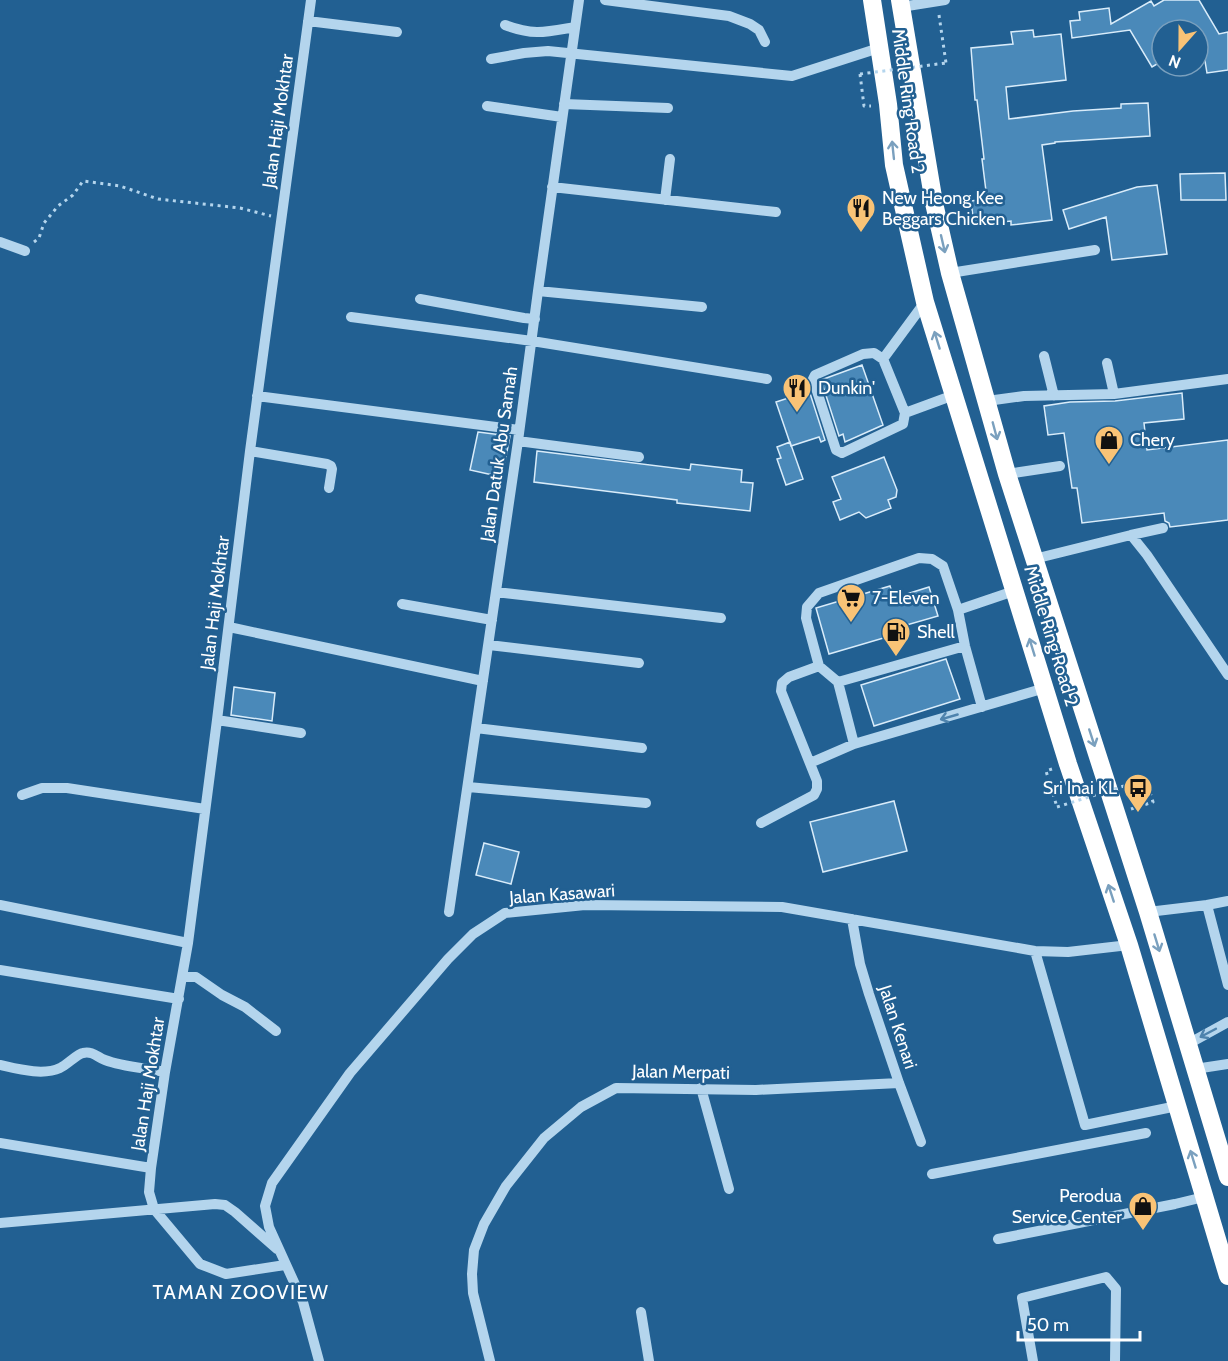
<svg xmlns="http://www.w3.org/2000/svg" width="1228" height="1361" font-family="Cabin,sans-serif">
	<style>
		.building { fill: #4a89b9; stroke: #d9ecfa; stroke-width: 1.5 }
		.lines { fill: none; stroke-linecap: round; stroke-linejoin: round }
		.path { stroke: #b4d5ed; stroke-width: 3; stroke-dasharray: 3 4.5; stroke-linecap: butt }
		.minor { stroke: #b4d5ed; stroke-width: 10 }
		.highway { stroke: #fff; stroke-width: 18 }
		.path-bridge { stroke: #b4d5ed; stroke-width: 3; stroke-dasharray: 3 4.5; stroke-linecap: butt }
		.oneway { stroke: #7aa0be }
		.oneway2 { stroke: #4e83ad }
		.labels { text-anchor: middle; dominant-baseline: central; stroke-width: 5; stroke-linejoin: round; paint-order: stroke }
		.street-label { font-size: 18px; fill: #fff; stroke: #226092 }
		.poi-label { font-size: 18px; fill: #fff; stroke: #226092; text-anchor: start }
		.neighbourhood-label { font-size: 20px; letter-spacing: 1.5px; fill: #fff; stroke: #226092 }
	</style>
	<rect width="100%" height="100%" fill="#226092"/>
	<path class="building" d="M 1164,0 L 1199,0 L 1219,34 L 1228,32 L 1228,70 L 1207,73 L 1201,37 L 1198,39 L 1198,30 L 1162,30 L 1162,61 L 1152,67 L 1130,30 L 1072,38 L 1070,21 L 1080,20 L 1079,12 L 1109,8 L 1111,24 L 1151,1 L 1154,6 Z
		M 1033,30 L 1034,37 L 1061,34 L 1066,80 L 1006,87 L 1009,119 L 1073,111 L 1121,108 L 1121,104 L 1148,103 L 1150,136 L 1055,142 L 1055,143 L 1042,145 L 1052,220 L 1011,225 L 1011,221 L 974,225 L 971,201 L 987,199 L 982,159 L 984,159 L 977,100 L 975,100 L 971,48 L 1013,44 L 1011,32 Z
		M 1225,173 L 1226,200 L 1181,200 L 1180,174 Z
		M 1157,185 L 1167,254 L 1112,260 L 1106,217 L 1069,229 L 1063,210 L 1137,187 Z
		M 862,365 L 883,425 L 845,442 L 843,434 L 839,436 L 821,380 Z
		M 807,384 L 825,440 L 821,442 L 819,437 L 791,446 L 776,402 L 804,393 L 802,386 Z
		M 1182,393 L 1184,419 L 1144,423 L 1147,450 L 1228,440 L 1228,520 L 1170,527 L 1169,523 L 1165,521 L 1164,513 L 1082,523 L 1077,488 L 1072,488 L 1064,433 L 1048,435 L 1044,406 L 1070,402 L 1115,401 Z
		M 478,432 L 510,436 L 502,477 L 470,470 Z
		M 790,442 L 803,479 L 786,485 L 777,459 L 781,458 L 777,447 Z
		M 537,451 L 690,470 L 691,464 L 742,470 L 741,482 L 753,483 L 750,511 L 677,503 L 677,500 L 597,490 L 534,482 Z
		M 884,457 L 897,490 L 896,497 L 888,500 L 891,508 L 866,518 L 859,512 L 840,520 L 833,502 L 841,499 L 832,477 Z
		M 890,586 L 894,598 L 929,587 L 938,616 L 903,626 L 904,632 L 829,654 L 816,608 Z
		M 946,659 L 960,699 L 874,726 L 861,685 Z
		M 234,687 L 275,693 L 272,721 L 231,715 Z
		M 894,801 L 907,851 L 823,872 L 810,822 Z
		M 484,843 L 519,852 L 511,884 L 476,875 Z"/>
	<g class="lines">
		<path class="path" d="M 939,15 L 946,63
			M 860,74 L 864,106 L 871,106
			M 34,242 L 39,238 L 44,223 L 58,206 L 73,195 L 83,181 L 120,186 L 158,199 L 240,208 L 271,216
			M 1052,769 L 1046,771 L 1057,807
			M 1131,809 L 1153,802 L 1146,779"/>
		<path class="minor" d="M 605,0 L 729,16 L 750,24 L 759,30 L 765,42
			M 901,7 L 945,0
			M 308,21 L 397,32
			M 505,25 C 534,36 546,32 575,27
			M 491,59 L 524,53 L 548,51 L 792,76 L 879,48
			M 564,104 L 668,108
			M 487,106 L 562,117
			M 552,187 L 776,212
			M 665,200 L 670,159
			M 0,242 L 25,251
			M 950,273 L 1095,250
			M 538,291 L 702,307
			M 420,299 L 524,318 L 535,319
			M 925,302 L 883,359 L 905,413 L 954,395
			M 351,317 L 532,341 L 767,379
			M 1044,356 L 1054,396
			M 883,359 L 874,353 L 863,354 L 815,375 L 813,379 L 836,450 L 842,453 L 903,424 L 905,413
			M 1107,363 L 1114,394
			M 257,396 L 519,430
			M 987,401 L 1024,396 L 1114,394 L 1228,379
			M 518,441 L 639,457
			M 250,451 L 327,464 L 331,466 L 332,469 L 329,488
			M 1007,474 L 1060,466
			M 1131,535 L 1163,528
			M 1034,559 L 1131,535 L 1147,555 L 1228,675
			M 496,592 L 721,618
			M 402,604 L 492,620
			M 958,610 L 1014,591
			M 229,627 L 483,681
			M 489,645 L 639,663
			M 838,682 L 965,646
			M 982,707 L 965,646 L 958,610 L 943,566 L 932,559 L 919,558 L 819,593 L 807,607 L 806,618 L 819,666 L 838,682 L 854,744 L 1045,688
			M 217,720 L 301,733
			M 476,728 L 642,748
			M 810,763 L 854,744
			M 468,787 L 646,803
			M 22,795 L 42,788 L 67,788 L 205,809
			M 761,823 L 814,795 L 817,789 L 817,781 L 781,691 L 782,683 L 789,677 L 819,666
			M 0,905 L 188,943
			M 1207,905 L 1228,901
			M 449,912 L 518,441 L 538,291 L 579,0
			M 1148,912 L 1207,905 L 1228,985
			M 852,919 L 860,964 L 869,994 L 899,1083 L 921,1142
			M 1035,951 L 1085,1125 L 1177,1106
			M 0,970 L 179,999
			M 183,977 L 196,977 L 222,995 L 245,1007 L 276,1031
			M 1188,1044 L 1228,1022
			M 0,1065 C 18,1069 43,1076 60,1068 C 67,1065 77,1054 83,1053 C 93,1051 97,1057 105,1060 C 123,1067 146,1068 165,1072
			M 1195,1069 L 1228,1064
			M 701,1088 L 729,1189
			M 0,1143 L 151,1168
			M 932,1174 L 1146,1133
			M 0,1223 L 215,1204 L 225,1205 L 235,1212 L 277,1249
			M 998,1239 L 1175,1204 L 1204,1197
			M 285,1265 L 226,1274 L 200,1264 L 154,1209 L 149,1192 L 151,1168 L 165,1072 L 188,943 L 217,720 L 250,451 L 311,0
			M 641,1312 L 649,1361
			M 319,1361 L 303,1302 L 269,1227 L 265,1206 L 272,1183 L 350,1073 L 448,959 L 473,934 L 505,913 L 585,905 L 782,907 L 1035,951 L 1068,952 L 1129,945
			M 490,1361 L 473,1293 L 472,1274 L 474,1250 L 484,1224 L 506,1186 L 544,1138 L 581,1107 L 616,1088 L 756,1090 L 899,1083
			M 1033,1361 L 1022,1298 L 1106,1277 L 1116,1289 L 1115,1361"/>
		<path class="highway" d="M 872,0 L 888,104 L 894,165 L 925,302 L 1068,764 L 1129,945 L 1228,1276
			M 900,0 L 934,203 L 950,273 L 1007,474 L 1148,912 L 1228,1177"/>
		<path class="path-bridge" d="M 860,74 L 946,63
			M 1057,807 L 1146,779"/>
	</g>
	<defs><path id="oneway-shaft" d="M-6 0H5M1.5-3L5.5 0L1.5 3" fill="none" stroke-width="1.6" stroke-linecap="round" stroke-linejoin="round" transform="scale(1.5)"/></defs>
	<g class="oneway">
		<use href="#oneway-shaft" transform="translate(893 150) rotate(-96)"/>
		<use href="#oneway-shaft" transform="translate(943 244) rotate(77)"/>
		<use href="#oneway-shaft" transform="translate(937 340) rotate(-107)"/>
		<use href="#oneway-shaft" transform="translate(995 431) rotate(75)"/>
		<use href="#oneway-shaft" transform="translate(1032 647) rotate(-107)"/>
		<use href="#oneway-shaft" transform="translate(1092 738) rotate(72)"/>
		<use href="#oneway-shaft" transform="translate(1111 893) rotate(-108)"/>
		<use href="#oneway-shaft" transform="translate(1157 943) rotate(73)"/>
		<use href="#oneway-shaft" transform="translate(1193 1159) rotate(-107)"/>
	</g>
	<g class="oneway2">
		<use href="#oneway-shaft" transform="translate(949 717) rotate(164)"/>
		<use href="#oneway-shaft" transform="translate(1208 1033) rotate(152)"/>
	</g>
	<defs>
		<g id="restaurant-pin" transform="scale(1.5)"><path d="M0 17L-7.5 6A9.5 9.5 0 1 1 7.5 6Z" fill="#f9c376" stroke="#226092"/><path d="M-5-6h1v4h1v-4h1v4h1v-4h1v5L-1.5 .5V6h-2V.5L-5-1ZM5-6V6H3V1.5H1.5Q1.5-4 5-6Z" fill="#111"/></g>
		<g id="shop-pin" transform="scale(1.5)"><path d="M0 17L-7.5 6A9.5 9.5 0 1 1 7.5 6Z" fill="#f9c376" stroke="#226092"/><path d="M-5-2.5h2.3a2.7 3.5 0 0 1 5.4 0H5L5.5 6h-11ZM-1.5-2.5h3a1.5 2.3 0 0 0-3 0Z" fill="#111"/></g>
		<g id="supermarket-pin" transform="scale(1.5)"><path d="M0 17L-7.5 6A9.5 9.5 0 1 1 7.5 6Z" fill="#f9c376" stroke="#226092"/><path d="M-6-5.5h2.5l.6 2H6L4.5 2H-2.5L-4.4-4H-6ZM-1.5 3.2a1.3 1.3 0 1 0 .1 0ZM3 3.2a1.3 1.3 0 1 0 .1 0Z" fill="#111"/></g>
		<g id="fuel-pin" transform="scale(1.5)"><path d="M0 17L-7.5 6A9.5 9.5 0 1 1 7.5 6Z" fill="#f9c376" stroke="#226092"/><path d="M-5.5-6h7V0h2V4h1.3V-2.5L3-4.5l.8-.8L6-3V5H2.5V1h-1V6h-7ZM-4.2-4.7v3.2H.2V-4.7Z" fill="#111"/></g>
		<g id="bus-pin" transform="scale(1.5)"><path d="M0 17L-7.5 6A9.5 9.5 0 1 1 7.5 6Z" fill="#f9c376" stroke="#226092"/><path d="M-5-6H5V4H4V6H2V4H-2V6H-4V4H-5ZM-3.5-4V0h7V-4ZM-3.5 1.2v1.5H-2V1.2ZM2 1.2v1.5H3.5V1.2Z" fill="#111"/></g>
	</defs>
	<g fill-rule="evenodd">
		<use href="#restaurant-pin" x="861" y="208"/>
		<use href="#restaurant-pin" x="797" y="388"/>
		<use href="#shop-pin" x="1109" y="440"/>
		<use href="#supermarket-pin" x="851" y="598"/>
		<use href="#fuel-pin" x="896" y="632"/>
		<use href="#bus-pin" x="1138" y="788"/>
		<use href="#shop-pin" x="1143" y="1206"/>
	</g>
	<g class="labels">
		<g class="street-label">
			<text transform="translate(908 101) rotate(82)">Middle Ring Road 2</text>
			<text transform="translate(278 121) rotate(-82)">Jalan Haji Mokhtar</text>
			<text transform="translate(499 454) rotate(-82)">Jalan Datuk Abu Samah</text>
			<text transform="translate(215 603) rotate(-83)">Jalan Haji Mokhtar</text>
			<text transform="translate(1051 636) rotate(73)">Middle Ring Road 2</text>
			<text transform="translate(562 894) rotate(-4)">Jalan Kasawari</text>
			<text transform="translate(898 1027) rotate(72)">Jalan Kenari</text>
			<text transform="translate(681 1072) rotate(1)">Jalan Merpati</text>
			<text transform="translate(148 1084) rotate(-81)">Jalan Haji Mokhtar</text>
		</g>
		<g class="poi-label">
			<text x="882" y="198">New Heong Kee<tspan x="882" dy="21">Beggars Chicken</tspan></text>
			<text x="818" y="388">Dunkin'</text>
			<text x="1130" y="440">Chery</text>
			<text x="872" y="598">7-Eleven</text>
			<text x="917" y="632">Shell</text>
			<text x="1117" y="788" text-anchor="end">Sri Inai KL</text>
			<text x="1122" y="1196" text-anchor="end">Perodua<tspan x="1122" dy="21">Service Center</tspan></text>
		</g>
		<g class="neighbourhood-label">
			<text x="241" y="1292">TAMAN ZOOVIEW</text>
		</g>
	</g>
	<g transform="translate(1180 48) rotate(201)"><circle r="28" fill="#226092" stroke="#7aa0be" stroke-width="1.5"/>
	<path d="M0-4.5L10 22L0 15L-10 22Z" fill="#f9c376"/>
	<text y="-9" font-size="16" font-weight="bold" text-anchor="middle" fill="#ffffff">N</text>
	</g>
	<path d="M1018 1331v9h122v-9" fill="none" stroke="#ffffff" stroke-width="3"/>
	<text x="1027" y="1331" font-size="18" fill="#ffffff" stroke="#226092" stroke-width="4.5" paint-order="stroke">50 m</text>
</svg>
